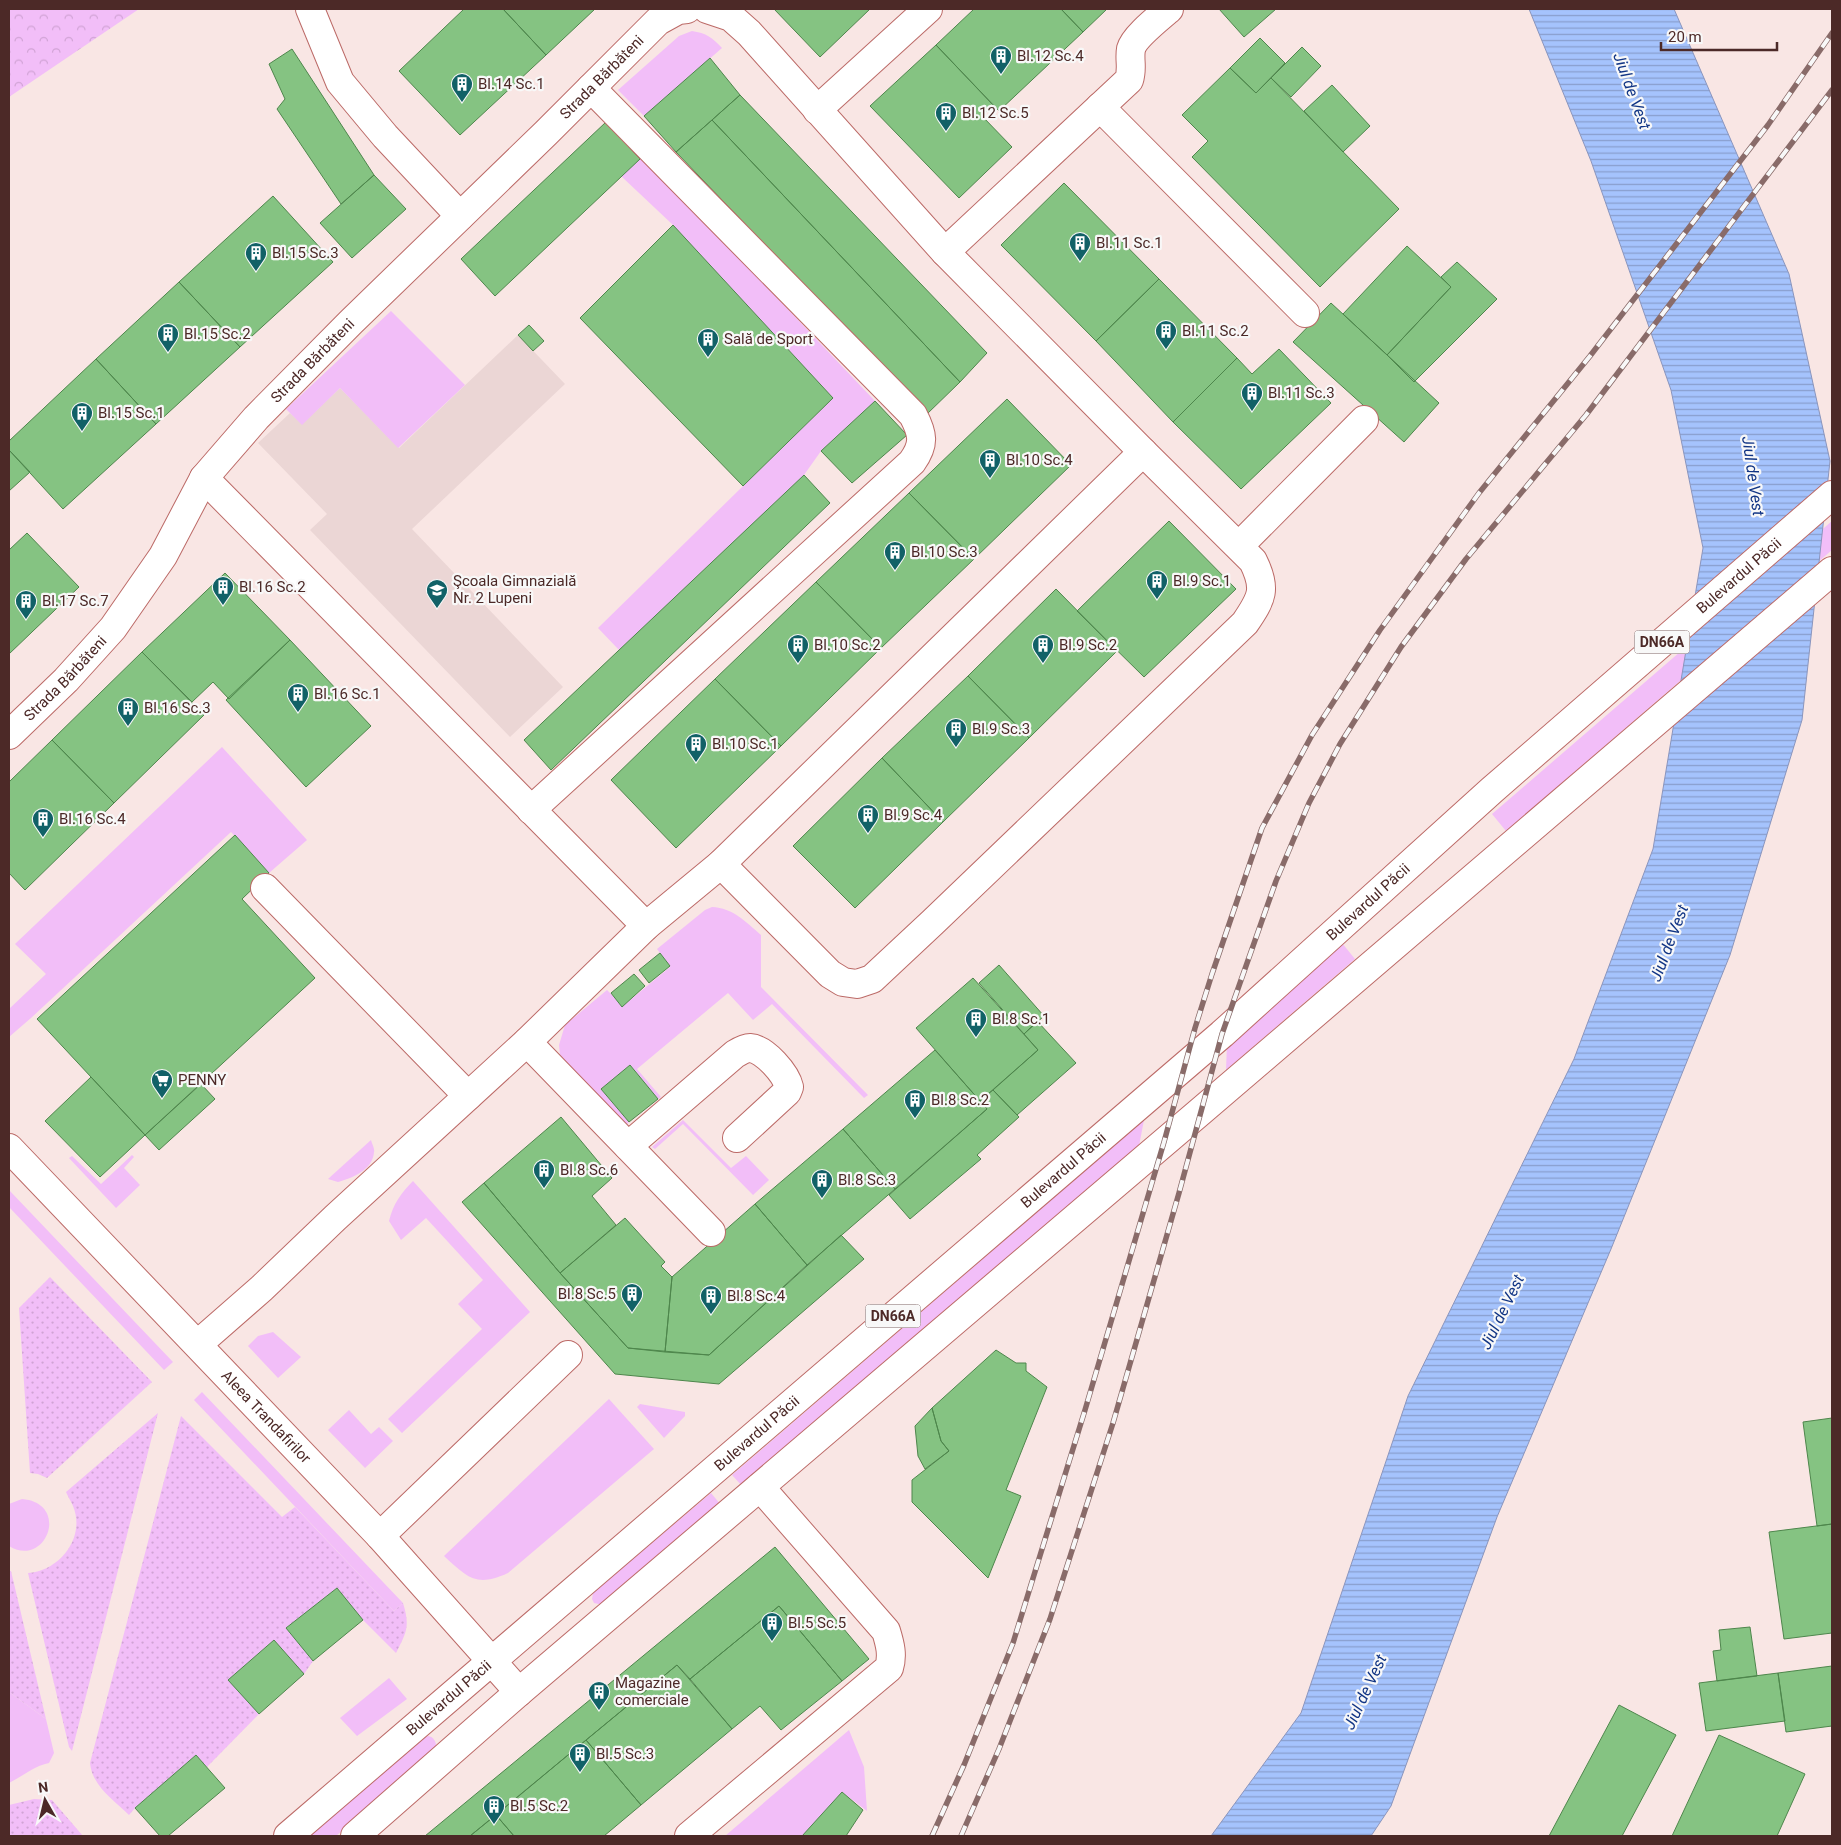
<svg xmlns="http://www.w3.org/2000/svg" width="1841" height="1845" font-family="Roboto,sans-serif">
	<style>
		.built { fill: #ebd6d5 }
		.green { fill: #f2bef8 }
		.forest { fill: url(#forest-crowns) }
		.park { fill: url(#park-dots) }
		.water { fill: url(#water-rules); stroke: #8a95bd }
		.building { fill: #85c382; stroke: #4e864c }
		.lines { fill: none; stroke-linecap: round; stroke-linejoin: round }
		.minor-casing { stroke: #bc6a67; stroke-width: 30 }
		.major-casing { stroke: #bc6a67; stroke-width: 30 }
		.minor { stroke: #fff; stroke-width: 28 }
		.major { stroke: #fff; stroke-width: 28 }
		.rail-casing { stroke: #896b69; stroke-width: 5.5 }
		.rail { stroke: #f8f8f8; stroke-width: 4; stroke-dasharray: 11; stroke-linecap: butt }
		.labels { text-anchor: middle; dominant-baseline: central; stroke-width: 4.5; stroke-linejoin: round; paint-order: stroke }
		.shield { fill: #f8f8f8; stroke: #806766; stroke-width: 1 }
		.shield-label { font-size: 14px; font-weight: bold; fill: #4c2927 }
		.poi-label { font-size: 15px; fill: #4c2927; stroke: #f8f8f8; text-anchor: start }
		.street-label { font-size: 15px; fill: #4c2927; stroke: #f8f8f8 }
		.water-label { font-size: 16px; font-style: italic; fill: #113585; stroke: #f8f8f8 }
	</style>
	<defs>
		<pattern id="forest-crowns" width="20" height="18" patternUnits="userSpaceOnUse" patternTransform="scale(1.25)"><rect width="20" height="18" fill="#f2bef8"/><path d="M2 6a3 3 0 1 1 6 0M12 15a3 3 0 1 1 6 0" fill="none" stroke="#d1a3d5"/></pattern>
		<pattern id="park-dots" width="8" height="8" patternUnits="userSpaceOnUse" patternTransform="scale(1.25)"><rect width="8" height="8" fill="#f2bef8"/><path d="M2 2h.1M6 6h.1" fill="none" stroke="#d1a3d5" stroke-width="1.8" stroke-linecap="round"/></pattern>
		<pattern id="water-rules" width="6" height="5" patternUnits="userSpaceOnUse" patternTransform="scale(1.25)"><rect width="6" height="5" fill="#a5c3fd"/><path d="M0 2.5h6" fill="none" stroke="#899ecd"/></pattern>
	</defs>
	<rect width="100%" height="100%" fill="#f9e6e4"/>
	<path class="built" d="M 518,335 L 565,384 L 412,529 L 563,687 L 510,737 L 310,530 L 327,514 L 258,443 L 290,413 L 302,424 L 340,388 L 399,448 Z"/>
	<path class="green" d="M 692,31 C 706,33 713,38 722,48 L 644,116 L 618,90 L 679,36 Z
		M 640,159 L 647,161 L 875,401 L 821,451 L 804,475 L 619,650 L 598,628 L 833,398 L 673,225 L 621,176 Z
		M 391,311 L 465,385 L 398,448 L 340,388 L 302,425 L 286,409 Z
		M 1832,521 L 1832,550 L 1506,831 L 1492,814 Z
		M 222,747 L 307,840 L 269,873 L 231,832 L 31,1018 L 9,1037 L 9,1009 L 46,974 L 15,944 Z
		M 712,907 C 733,908 746,922 761,935 L 761,987 L 868,1095 L 864,1098 L 772,1004 L 753,1020 L 728,993 L 637,1069 L 661,1097 L 658,1099 L 630,1065 L 601,1089 L 629,1122 L 625,1127 L 567,1066 L 560,1055 L 559,1045 L 565,1025 L 607,990 L 623,1006 L 670,967 L 657,949 L 705,910 Z
		M 1342,943 L 1355,959 L 1226,1070 L 1227,1044 Z
		M 683,1120 L 731,1168 L 746,1156 L 769,1180 L 753,1195 L 683,1124 L 655,1149 L 652,1147 Z
		M 1144,1120 L 1139,1146 L 743,1487 L 732,1475 Z
		M 371,1140 C 372,1144 375,1149 374,1152 C 373,1170 352,1178 338,1182 L 328,1179 Z
		M 132,1155 L 134,1157 L 124,1168 L 140,1185 L 116,1208 L 69,1158 L 72,1156 L 101,1184 Z
		M 413,1181 L 530,1312 L 402,1433 L 388,1419 L 482,1329 L 458,1304 L 483,1280 L 426,1218 L 401,1240 L 389,1221 C 393,1204 401,1193 413,1181 Z
		M 9,1190 L 173,1362 L 164,1370 L 9,1207 Z
		M 273,1332 L 301,1357 L 278,1378 L 248,1346 L 258,1336 Z
		M 202,1392 L 403,1603 L 394,1611 L 194,1400 Z
		M 609,1399 L 654,1449 L 508,1573 C 476,1588 467,1577 444,1556 Z
		M 640,1404 L 685,1412 L 685,1416 L 664,1438 L 637,1407 Z
		M 349,1410 L 371,1434 L 379,1427 L 393,1441 L 365,1468 L 328,1430 Z
		M 711,1493 L 721,1505 L 603,1605 L 594,1603 L 592,1599 L 593,1593 Z
		M 22,1499 C 71,1503 46,1569 9,1546 L 9,1504 Z
		M 389,1678 L 407,1699 L 357,1736 L 340,1718 Z
		M 9,1692 L 46,1719 L 54,1753 L 49,1763 C 34,1766 23,1776 9,1783 Z
		M 849,1730 L 864,1767 L 867,1811 L 842,1792 L 804,1836 L 725,1836 Z
		M 428,1736 C 435,1737 437,1744 436,1750 L 336,1836 L 308,1836 L 422,1738 Z"/>
	<path class="forest" d="M 9,9 L 139,9 L 9,97 Z"/>
	<path class="park" d="M 50,1277 L 152,1382 L 47,1478 L 38,1474 L 30,1473 L 19,1308 Z
		M 158,1413 L 72,1751 L 69,1747 L 28,1573 C 60,1571 86,1537 73,1506 C 71,1501 68,1497 66,1492 Z
		M 181,1416 L 282,1517 L 295,1507 L 394,1611 L 403,1603 C 410,1626 407,1632 396,1653 L 363,1620 L 337,1588 L 286,1628 L 313,1661 L 304,1674 L 274,1640 L 229,1680 L 259,1714 L 207,1767 L 196,1755 L 135,1808 L 129,1815 C 114,1800 92,1786 90,1763 Z
		M 9,1571 L 11,1571 L 46,1719 L 9,1692 Z
		M 34,1799 L 52,1800 L 83,1836 L 9,1836 L 9,1805 Z"/>
	<path class="water" d="M 1529,9 L 1674,9 L 1789,274 L 1830,461 L 1802,720 L 1730,955 L 1611,1249 L 1497,1517 L 1391,1806 L 1371,1836 L 1211,1836 L 1301,1713 L 1408,1396 L 1574,1059 L 1653,849 L 1703,548 L 1671,390 L 1591,161 Z"/>
	<path class="building" d="M 464,9 L 503,9 L 546,55 L 460,135 L 399,71 Z
		M 503,9 L 595,9 L 546,55 Z
		M 774,9 L 870,9 L 820,57 Z
		M 974,9 L 1061,9 L 1083,32 L 999,111 L 936,45 Z
		M 1061,9 L 1107,9 L 1083,32 Z
		M 1219,9 L 1276,9 L 1244,37 Z
		M 1260,38 L 1285,63 L 1256,93 L 1230,68 Z
		M 936,45 L 993,105 L 982,116 L 1012,147 L 959,198 L 870,106 Z
		M 1302,47 L 1321,66 L 1291,97 L 1271,78 Z
		M 292,49 L 374,175 L 341,204 L 277,109 L 285,99 L 269,64 Z
		M 710,58 L 740,95 L 676,152 L 644,116 Z
		M 1230,68 L 1256,93 L 1271,78 L 1399,209 L 1320,287 L 1192,157 L 1208,141 L 1182,115 Z
		M 1332,85 L 1370,126 L 1343,152 L 1304,111 Z
		M 740,95 L 987,353 L 960,382 L 712,120 Z
		M 712,120 L 960,382 L 927,414 L 676,152 Z
		M 606,122 L 640,159 L 495,296 L 461,259 Z
		M 374,175 L 406,209 L 352,258 L 320,223 Z
		M 1064,183 L 1159,279 L 1096,341 L 1001,245 Z
		M 273,196 L 333,262 L 240,347 L 179,282 Z
		M 673,225 L 833,398 L 743,486 L 580,318 Z
		M 1407,246 L 1451,287 L 1387,355 L 1343,314 Z
		M 1457,262 L 1497,299 L 1414,382 L 1387,355 L 1451,287 L 1441,277 Z
		M 1159,279 L 1237,358 L 1173,422 L 1096,341 Z
		M 179,282 L 240,347 L 156,424 L 96,359 Z
		M 1331,303 L 1439,403 L 1404,442 L 1293,342 Z
		M 529,325 L 544,341 L 533,351 L 518,335 Z
		M 1279,349 L 1331,403 L 1241,489 L 1173,422 L 1237,358 L 1252,374 Z
		M 96,359 L 156,424 L 63,509 L 9,450 L 9,441 Z
		M 1007,399 L 1071,465 L 974,559 L 909,493 Z
		M 875,401 L 907,435 L 852,483 L 821,451 Z
		M 9,450 L 30,472 L 9,491 Z
		M 804,475 L 830,503 L 551,770 L 524,740 Z
		M 909,493 L 974,559 L 881,648 L 816,582 Z
		M 1169,521 L 1236,589 L 1144,677 L 1077,611 Z
		M 27,533 L 79,587 L 9,654 L 9,550 Z
		M 225,573 L 290,640 L 229,699 L 213,682 L 192,702 L 142,652 Z
		M 816,582 L 881,648 L 781,746 L 715,679 Z
		M 1056,589 L 1117,651 L 1029,738 L 968,676 Z
		M 290,640 L 371,726 L 306,787 L 226,700 Z
		M 142,652 L 204,715 L 114,803 L 52,740 Z
		M 968,676 L 1029,738 L 943,822 L 882,758 Z
		M 715,679 L 781,746 L 676,848 L 611,780 Z
		M 52,740 L 114,803 L 25,890 L 9,873 L 9,782 Z
		M 882,758 L 943,822 L 855,908 L 793,846 Z
		M 235,835 L 269,873 L 242,899 L 315,978 L 145,1135 L 37,1019 Z
		M 660,953 L 670,966 L 649,983 L 639,970 Z
		M 999,965 L 1044,1016 L 1024,1034 L 979,983 Z
		M 634,974 L 645,986 L 622,1007 L 611,993 Z
		M 973,978 L 1038,1050 L 980,1101 L 916,1028 Z
		M 1037,1021 L 1076,1063 L 1017,1115 L 993,1090 L 1038,1050 L 1024,1034 Z
		M 935,1050 L 987,1109 L 895,1189 L 843,1129 Z
		M 630,1065 L 658,1099 L 629,1122 L 601,1089 Z
		M 91,1077 L 145,1135 L 100,1177 L 45,1121 Z
		M 201,1084 L 215,1099 L 159,1150 L 145,1135 Z
		M 993,1090 L 1019,1117 L 977,1155 L 981,1159 L 910,1219 L 889,1195 L 987,1109 L 980,1101 Z
		M 561,1117 L 612,1178 L 592,1196 L 616,1225 L 560,1273 L 484,1183 Z
		M 843,1129 L 895,1189 L 807,1265 L 755,1204 Z
		M 484,1183 L 560,1273 L 628,1348 L 709,1355 L 841,1235 L 864,1259 L 719,1384 L 615,1374 L 462,1202 Z
		M 755,1204 L 807,1265 L 709,1355 L 665,1352 L 672,1277 Z
		M 625,1218 L 665,1262 L 661,1266 L 672,1277 L 665,1352 L 628,1348 L 560,1273 Z
		M 996,1350 L 1016,1363 L 1026,1363 L 1026,1371 L 1047,1387 L 1006,1490 L 1021,1496 L 988,1578 L 912,1502 L 912,1480 L 949,1451 L 941,1441 L 932,1408 Z
		M 932,1408 L 941,1441 L 949,1451 L 925,1469 L 918,1456 L 915,1426 Z
		M 1832,1418 L 1832,1524 L 1817,1526 L 1803,1422 Z
		M 1832,1524 L 1832,1633 L 1784,1639 L 1769,1532 Z
		M 775,1547 L 869,1659 L 842,1681 L 779,1606 L 690,1679 L 677,1665 L 470,1836 L 425,1836 Z
		M 337,1588 L 363,1620 L 313,1661 L 286,1628 Z
		M 779,1606 L 842,1681 L 781,1730 L 760,1706 L 732,1729 L 690,1679 Z
		M 1750,1627 L 1757,1676 L 1717,1681 L 1713,1651 L 1721,1650 L 1719,1630 Z
		M 274,1640 L 304,1674 L 259,1714 L 228,1680 Z
		M 677,1665 L 732,1729 L 641,1805 L 586,1740 Z
		M 1832,1666 L 1832,1726 L 1786,1732 L 1778,1673 Z
		M 1778,1673 L 1785,1721 L 1706,1731 L 1699,1683 Z
		M 1619,1705 L 1676,1735 L 1622,1836 L 1549,1836 Z
		M 1719,1735 L 1805,1774 L 1777,1836 L 1672,1836 Z
		M 586,1740 L 641,1805 L 604,1836 L 514,1836 L 496,1815 Z
		M 196,1755 L 225,1788 L 168,1836 L 160,1836 L 135,1808 Z
		M 842,1792 L 863,1810 L 846,1836 L 802,1836 Z
		M 496,1815 L 514,1836 L 470,1836 Z"/>
	<g class="lines">
		<g class="minor-casing">
			<g id="minor">
				<path d="M 310,9 L 340,82 L 385,136 L 460,216"/>
				<path d="M 707,9 L 731,17 L 749,33 L 945,252 L 1143,452 L 1253,561 C 1267,589 1262,598 1245,623 L 933,922 L 872,979 L 857,984 L 843,982 L 830,974 L 721,864"/>
				<path d="M 1100,107 L 1305,313"/>
				<path d="M 817,110 L 928,9"/>
				<path d="M 945,252 L 1129,80 C 1133,68 1129,60 1131,49 C 1134,37 1160,17 1169,9"/>
				<path d="M 204,478 L 646,926"/>
				<path d="M 1239,546 L 1364,420"/>
				<path id="s1" d="M 9,735 L 66,680 L 113,628 L 163,556 L 204,478 L 256,418 L 351,322 L 546,133 L 658,21 L 678,10 L 687,9"/>
				<path d="M 531,810 L 912,462 C 925,444 923,434 913,415 L 591,88"/>
				<path d="M 265,888 L 468,1096"/>
				<path d="M 527,1042 L 711,1232"/>
				<path d="M 628,1146 L 735,1054 C 740,1051 745,1048 750,1048 C 765,1049 786,1074 789,1087 L 787,1092 L 737,1138"/>
				<path id="s2" d="M 9,1148 L 380,1536 L 519,1692"/>
				<path d="M 198,1344 L 262,1288 L 335,1218 L 527,1042 L 646,926 L 721,864 L 1143,452"/>
				<path d="M 380,1536 L 568,1355"/>
				<path d="M 689,1836 L 889,1668 C 893,1655 890,1644 886,1631 L 760,1487"/>
			</g>
		</g>
		<g class="major-casing">
			<g id="major">
				<path id="s3" d="M 288,1836 L 1222,1034 L 1492,790 L 1832,495"/>
				<path d="M 355,1836 L 519,1692 L 1201,1111 L 1832,571"/>
			</g>
		</g>
		<use href="#minor" class="minor"/>
		<use href="#major" class="major"/>
		<g class="rail-casing">
			<path id="rail" d="M 932,1836 L 964,1765 L 1013,1643 L 1085,1410 L 1164,1142 L 1195,1028 L 1212,974 L 1262,828 L 1312,735 L 1380,630 L 1479,493 L 1590,356 L 1768,125 L 1832,33
				M 961,1836 L 999,1749 L 1050,1619 L 1113,1423 L 1179,1193 L 1222,1034 L 1276,881 L 1309,803 L 1340,744 L 1401,647 L 1466,559 L 1586,415 L 1832,90"/>
		</g>
		<use href="#rail" class="rail"/>
	</g>
	<defs>
		<g id="building-pin" transform="scale(1.125)"><path d="M0 17L-7.5 6A9.5 9.5 0 1 1 7.5 6Z" fill="#116167" stroke="#f8f8f8"/><path d="M-4-6H4V6H1V3H-1V6H-4ZM-2.5-4.3h1.7v1.8h-1.7ZM.8-4.3h1.7v1.8H.8ZM-2.5-1h1.7V.8h-1.7ZM.8-1h1.7V.8H.8Z" fill="#fff"/></g>
		<g id="school-pin" transform="scale(1.125)"><path d="M0 17L-7.5 6A9.5 9.5 0 1 1 7.5 6Z" fill="#116167" stroke="#f8f8f8"/><path d="M0-5L7-2L0 1L-7-2ZM-4 1L0 2.5L4 1V4Q0 6-4 4Z" fill="#fff"/></g>
		<g id="supermarket-pin" transform="scale(1.125)"><path d="M0 17L-7.5 6A9.5 9.5 0 1 1 7.5 6Z" fill="#116167" stroke="#f8f8f8"/><path d="M-6-5.5h2.5l.6 2H6L4.5 2H-2.5L-4.4-4H-6ZM-1.5 3.2a1.3 1.3 0 1 0 .1 0ZM3 3.2a1.3 1.3 0 1 0 .1 0Z" fill="#fff"/></g>
	</defs>
	<g fill-rule="evenodd">
		<use href="#building-pin" x="1001" y="56"/>
		<use href="#building-pin" x="462" y="84"/>
		<use href="#building-pin" x="946" y="113"/>
		<use href="#building-pin" x="1080" y="243"/>
		<use href="#building-pin" x="256" y="253"/>
		<use href="#building-pin" x="1166" y="331"/>
		<use href="#building-pin" x="168" y="334"/>
		<use href="#building-pin" x="708" y="339"/>
		<use href="#building-pin" x="1252" y="393"/>
		<use href="#building-pin" x="82" y="413"/>
		<use href="#building-pin" x="990" y="460"/>
		<use href="#building-pin" x="895" y="552"/>
		<use href="#building-pin" x="1157" y="581"/>
		<use href="#building-pin" x="223" y="587"/>
		<use href="#school-pin" x="437" y="590"/>
		<use href="#building-pin" x="26" y="601"/>
		<use href="#building-pin" x="798" y="645"/>
		<use href="#building-pin" x="1043" y="645"/>
		<use href="#building-pin" x="298" y="694"/>
		<use href="#building-pin" x="128" y="708"/>
		<use href="#building-pin" x="956" y="729"/>
		<use href="#building-pin" x="696" y="744"/>
		<use href="#building-pin" x="868" y="815"/>
		<use href="#building-pin" x="43" y="819"/>
		<use href="#building-pin" x="976" y="1019"/>
		<use href="#supermarket-pin" x="162" y="1080"/>
		<use href="#building-pin" x="915" y="1100"/>
		<use href="#building-pin" x="544" y="1170"/>
		<use href="#building-pin" x="822" y="1180"/>
		<use href="#building-pin" x="632" y="1294"/>
		<use href="#building-pin" x="711" y="1296"/>
		<use href="#building-pin" x="772" y="1623"/>
		<use href="#building-pin" x="599" y="1692"/>
		<use href="#building-pin" x="580" y="1754"/>
		<use href="#building-pin" x="494" y="1806"/>
	</g>
	<g class="labels">
		<g class="shield">
			<rect x="1634.5" y="630.5" width="55" height="23" rx="4"/>
			<rect x="865.5" y="1304.5" width="55" height="23" rx="4"/>
		</g>
		<g class="shield-label">
			<text x="1662" y="642">DN66A</text>
			<text x="893" y="1316">DN66A</text>
		</g>
		<g class="poi-label">
			<text x="1017" y="56">Bl.12 Sc.4</text>
			<text x="478" y="84">Bl.14 Sc.1</text>
			<text x="962" y="113">Bl.12 Sc.5</text>
			<text x="1096" y="243">Bl.11 Sc.1</text>
			<text x="272" y="253">Bl.15 Sc.3</text>
			<text x="1182" y="331">Bl.11 Sc.2</text>
			<text x="184" y="334">Bl.15 Sc.2</text>
			<text x="724" y="339">Sală de Sport</text>
			<text x="1268" y="393">Bl.11 Sc.3</text>
			<text x="98" y="413">Bl.15 Sc.1</text>
			<text x="1006" y="460">Bl.10 Sc.4</text>
			<text x="911" y="552">Bl.10 Sc.3</text>
			<text x="453" y="581">Şcoala Gimnazială<tspan x="453" dy="17">Nr. 2 Lupeni</tspan></text>
			<text x="1173" y="581">Bl.9 Sc.1</text>
			<text x="239" y="587">Bl.16 Sc.2</text>
			<text x="42" y="601">Bl.17 Sc.7</text>
			<text x="814" y="645">Bl.10 Sc.2</text>
			<text x="1059" y="645">Bl.9 Sc.2</text>
			<text x="314" y="694">Bl.16 Sc.1</text>
			<text x="144" y="708">Bl.16 Sc.3</text>
			<text x="972" y="729">Bl.9 Sc.3</text>
			<text x="712" y="744">Bl.10 Sc.1</text>
			<text x="884" y="815">Bl.9 Sc.4</text>
			<text x="59" y="819">Bl.16 Sc.4</text>
			<text x="992" y="1019">Bl.8 Sc.1</text>
			<text x="178" y="1080">PENNY</text>
			<text x="931" y="1100">Bl.8 Sc.2</text>
			<text x="560" y="1170">Bl.8 Sc.6</text>
			<text x="838" y="1180">Bl.8 Sc.3</text>
			<text x="616" y="1294" text-anchor="end">Bl.8 Sc.5</text>
			<text x="727" y="1296">Bl.8 Sc.4</text>
			<text x="788" y="1623">Bl.5 Sc.5</text>
			<text x="615" y="1683">Magazine<tspan x="615" dy="17">comerciale</tspan></text>
			<text x="596" y="1754">Bl.5 Sc.3</text>
			<text x="510" y="1806">Bl.5 Sc.2</text>
		</g>
		<g class="street-label">
			<text stroke="none"><textPath href="#s1" startOffset="890">Strada Bărbăteni</textPath></text>
			<text stroke="none"><textPath href="#s1" startOffset="485">Strada Bărbăteni</textPath></text>
			<text stroke="none"><textPath href="#s3" startOffset="1922">Bulevardul Păcii</textPath></text>
			<text stroke="none"><textPath href="#s1" startOffset="80">Strada Bărbăteni</textPath></text>
			<text stroke="none"><textPath href="#s3" startOffset="1428">Bulevardul Păcii</textPath></text>
			<text stroke="none"><textPath href="#s3" startOffset="1022">Bulevardul Păcii</textPath></text>
			<text stroke="none"><textPath href="#s2" startOffset="372">Aleea Trandafirilor</textPath></text>
			<text stroke="none"><textPath href="#s3" startOffset="618">Bulevardul Păcii</textPath></text>
			<text stroke="none"><textPath href="#s3" startOffset="212">Bulevardul Păcii</textPath></text>
		</g>
		<g class="water-label">
			<text transform="translate(1632 91) rotate(70)">Jiul de Vest</text>
			<text transform="translate(1753 476) rotate(82)">Jiul de Vest</text>
			<text transform="translate(1669 943) rotate(-69)">Jiul de Vest</text>
			<text transform="translate(1502 1312) rotate(-64)">Jiul de Vest</text>
			<text transform="translate(1365 1692) rotate(-65)">Jiul de Vest</text>
		</g>
	</g>
	<rect width="1841" height="1845" fill="none" stroke="#4c2927" stroke-width="20"/>
	<g transform="translate(45 1800) rotate(352)" stroke="#f8f8f8" stroke-width="4" paint-order="stroke">
	<path d="M0-4L9 19L0 12L-9 19Z" fill="#4c2927"/>
	<text y="-8" font-size="14" font-weight="bold" text-anchor="middle" fill="#4c2927">N</text>
	</g>
	<path d="M1661 42v8h116v-8" fill="none" stroke="#4c2927" stroke-width="2.5"/>
	<text x="1668" y="42" font-size="15" fill="#4c2927" stroke="#f8f8f8" stroke-width="4" paint-order="stroke">20 m</text>
</svg>
